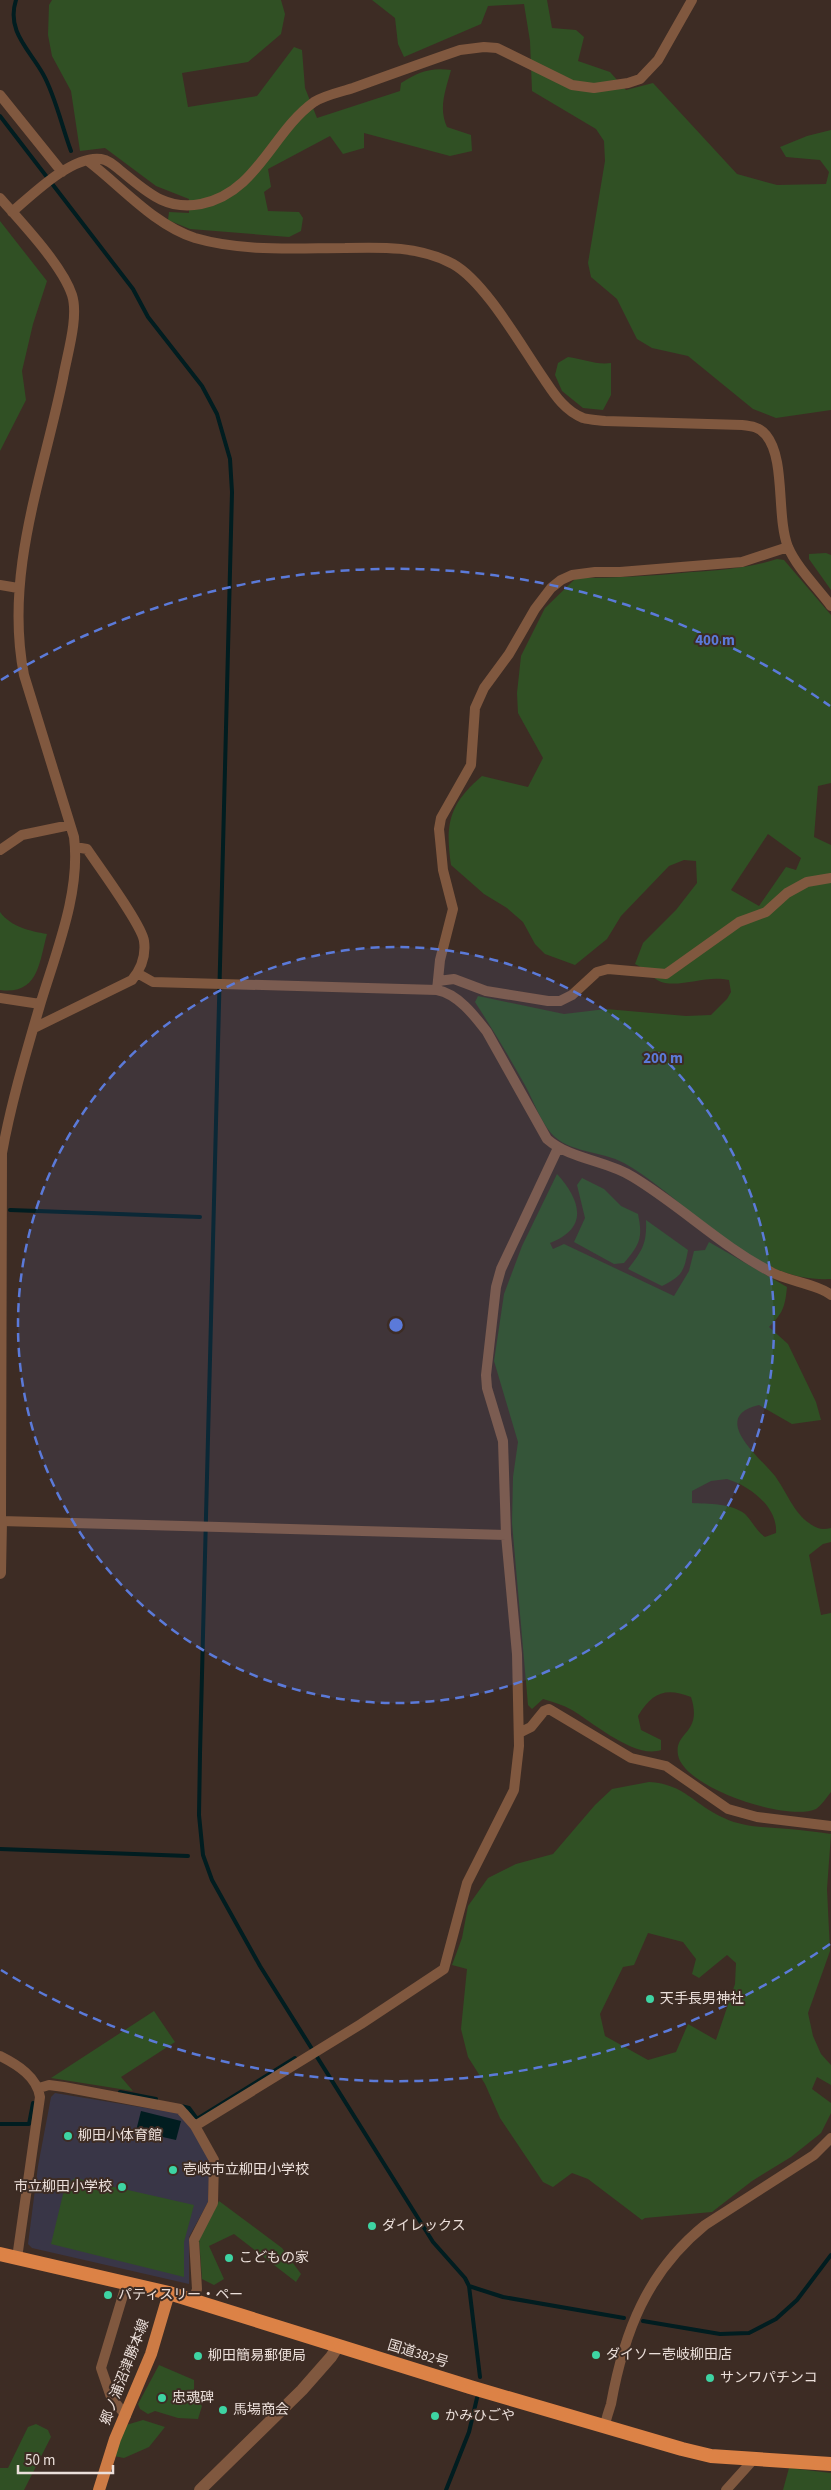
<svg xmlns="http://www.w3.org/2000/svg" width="831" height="2490" font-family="'Source Sans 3','Noto Sans JP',sans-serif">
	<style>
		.education { fill: #393647 }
		.green { fill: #305024; fill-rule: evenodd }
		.water { fill: #011d20 }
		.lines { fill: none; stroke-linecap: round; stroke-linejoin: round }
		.stream { stroke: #011d20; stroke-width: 4 }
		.minor { stroke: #80583f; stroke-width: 10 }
		.tertiary { stroke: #80583f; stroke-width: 12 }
		.primary { stroke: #cd7b45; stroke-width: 12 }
		.trunk { stroke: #dc8246; stroke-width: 14 }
		.ring { fill: none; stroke: #5b7ad9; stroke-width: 2.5; stroke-dasharray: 9 6 }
		.poi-dot { fill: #3ed4a3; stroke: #3d2c24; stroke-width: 2 }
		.labels { text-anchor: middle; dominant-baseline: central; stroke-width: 4; stroke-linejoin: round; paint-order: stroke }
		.poi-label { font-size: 14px; fill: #ebdfda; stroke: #3d2c24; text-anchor: start }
		.street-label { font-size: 14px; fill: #ebdfda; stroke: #3d2c24 }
		.centre { fill: #5b7ad9; stroke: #3d2c24; stroke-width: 2.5 }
		.ring-label { font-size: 15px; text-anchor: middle; font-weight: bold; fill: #5b7ad9; stroke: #3d2c24; stroke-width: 4; stroke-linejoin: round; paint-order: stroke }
	</style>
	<rect width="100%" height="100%" fill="#3d2c24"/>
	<path class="education" d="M 55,2093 L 183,2114 L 205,2150 L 210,2163 L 208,2202 L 189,2237 L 189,2284 L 32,2248 L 28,2244 L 38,2166 L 51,2097 Z"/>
	<path class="green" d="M 52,0 L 281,0 L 285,14 L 281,34 L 248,62 L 182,73 L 188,107 L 257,96 L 294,47 L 302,50 L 305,88 L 317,118 L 400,91 L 401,83 C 418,72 431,67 451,70 C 446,89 438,108 447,127 L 471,135 L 472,151 L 450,156 L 364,133 L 364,148 L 343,154 L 330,136 L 268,169 L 271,187 L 264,192 L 268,211 L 299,212 L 303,218 L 301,231 L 289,237 L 190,229 L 168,220 L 169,212 L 189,213 L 189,199 L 156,186 L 105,148 L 80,151 L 71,91 L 52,56 L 48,35 L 49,5 Z
		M 372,0 L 547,0 L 552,28 L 576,30 L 584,37 L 578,61 L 610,72 L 626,90 L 653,83 L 737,174 L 777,185 L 826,184 L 829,172 L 820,160 L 786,157 L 780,147 L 807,136 L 831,130 L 831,410 L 776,418 L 753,409 L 688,356 L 652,348 L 637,339 L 617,299 L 591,277 L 588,263 L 605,161 L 604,141 L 596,129 L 532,91 L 530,41 L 524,4 L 488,6 L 481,24 L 404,57 L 398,44 L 395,18 Z
		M 0,221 L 47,281 L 33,324 L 22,371 L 26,400 L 0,451 Z
		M 568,357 C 583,359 596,365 611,363 L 611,395 L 603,410 L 583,408 L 562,391 L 555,375 L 558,363 Z
		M 826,553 L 831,555 L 831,590 L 809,559 L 809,554 Z
		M 777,559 L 784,560 L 831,615 L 831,783 L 818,786 L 814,837 L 831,845 L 831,1279 C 747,1283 691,1201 624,1163 C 602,1151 568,1153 551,1133 C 540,1120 534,1102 526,1087 C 510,1058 493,1030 475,1002 L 478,996 L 564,1014 L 606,1009 L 686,1016 L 711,1015 L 727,999 L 731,992 L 729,980 C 707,975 687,986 665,983 C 655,982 645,968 635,964 L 643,943 L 676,910 L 697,883 L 696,861 L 684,860 L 669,866 L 621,916 L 607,939 L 575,965 L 545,954 L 535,944 L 523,922 L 507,908 L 484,894 L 451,865 C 445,824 449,804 482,776 L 528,787 L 543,758 L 518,713 L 517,693 L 521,656 L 545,608 L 576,578 C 615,578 653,576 692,572 C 721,570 749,568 777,559 ZM 768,834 L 801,858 L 796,870 L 786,867 L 759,906 L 731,890 Z
		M 0,912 C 11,927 30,931 47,934 C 39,962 39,995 0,990 Z
		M 557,1174 C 580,1199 590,1228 550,1243 L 553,1249 L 564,1244 L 674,1296 L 689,1271 L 694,1251 L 705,1250 L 709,1242 L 787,1287 C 785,1307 783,1313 769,1327 L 788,1344 L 816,1402 L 821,1420 L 792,1424 L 759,1405 C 708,1417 761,1458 775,1476 C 786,1491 794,1513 809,1523 C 817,1529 822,1530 831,1528 L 831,1542 L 823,1544 L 809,1555 L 821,1615 L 831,1613 L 831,1792 C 827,1797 821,1806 816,1809 C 787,1822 684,1788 678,1755 C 674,1731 703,1734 691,1697 C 665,1687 652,1693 638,1716 L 641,1730 L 661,1740 L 661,1750 C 635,1759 595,1724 572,1710 C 563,1705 553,1702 543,1699 L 532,1709 L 528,1705 L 512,1523 L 513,1477 L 518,1442 L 494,1361 L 504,1294 L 522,1246 ZM 727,1479 C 750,1486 778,1507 776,1533 L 765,1537 C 756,1531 753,1522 745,1514 C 731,1503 708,1504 692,1503 L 692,1491 L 711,1481 Z
		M 582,1178 L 604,1189 L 621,1206 L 638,1214 C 643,1238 640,1244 624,1263 L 614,1264 L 574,1242 L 585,1218 L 577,1185 Z
		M 646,1220 L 688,1250 C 684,1272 682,1276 662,1286 L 628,1269 C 642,1251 647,1244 646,1220 Z
		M 649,1782 C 685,1784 694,1805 724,1818 C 745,1828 767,1827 789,1829 C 803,1830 817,1832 831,1834 L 827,1889 L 830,1951 L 808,2013 L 813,2036 L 821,2054 L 831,2065 L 831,2085 L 817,2077 L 812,2089 L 831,2103 L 831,2113 L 821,2133 L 791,2157 L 752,2181 L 712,2212 L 645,2218 L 642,2220 L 588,2179 L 572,2173 L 553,2187 L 543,2182 L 500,2118 L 485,2084 L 468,2057 L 461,2029 L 467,1969 L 452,1965 L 462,1938 L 468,1906 L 488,1878 L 516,1864 L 553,1854 L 595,1805 L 612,1789 ZM 648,1933 L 683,1942 L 696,1959 L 692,1974 L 699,1978 L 727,1955 L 736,1963 L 735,1984 L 716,2040 L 688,2024 L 676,2052 L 648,2060 L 605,2036 L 600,2014 L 623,1967 L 634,1965 Z
		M 154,2011 L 175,2042 L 121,2077 L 133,2091 L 51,2078 Z
		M 75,2178 L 194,2205 L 184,2242 L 184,2277 L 51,2244 L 65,2186 Z
		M 219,2201 L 282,2248 L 301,2274 L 296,2282 L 234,2234 L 209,2246 L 224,2279 L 214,2285 L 202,2279 L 199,2239 Z
		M 159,2365 L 194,2380 L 194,2397 L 202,2406 L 198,2419 L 178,2418 L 155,2411 L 148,2414 L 140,2409 L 138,2404 Z
		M 143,2420 L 165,2427 L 149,2447 L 124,2458 L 114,2456 L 126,2425 Z
		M 36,2424 L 48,2430 L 51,2437 L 24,2490 L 0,2490 L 0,2468 L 8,2468 L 28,2427 Z
		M 789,2468 L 831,2473 L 831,2490 L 783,2490 Z"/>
	<path class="water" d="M 141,2111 L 181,2121 L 176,2140 L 136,2131 Z"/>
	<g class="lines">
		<path class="stream" d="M 16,0 C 6,31 29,49 43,74 C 55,95 62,127 71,151
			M 0,116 L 133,289 L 148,317 L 202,386 L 217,414 L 230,459 L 232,492 L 200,1753 L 199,1815 L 203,1855 L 212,1880 L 260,1966 L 433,2242 L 465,2278 L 469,2286 L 480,2377
			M 10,1210 L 200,1217
			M 0,1849 L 188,1856
			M 120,2092 L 156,2099
			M 181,2106 L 189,2108 L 197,2119 L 295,2058
			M 0,2124 L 29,2124 L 33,2103
			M 469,2286 L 503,2297 L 624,2318
			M 643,2321 L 720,2334 L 749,2333 L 776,2319 L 797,2300 L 831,2255
			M 446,2490 L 469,2432 L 477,2398"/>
		<path class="minor" d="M 0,95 L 62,172
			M 88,161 C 121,186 154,225 195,238 C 243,252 296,248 345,248 C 382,247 420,246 453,264 C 485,282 520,344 542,376 C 553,392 563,410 583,418 C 590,420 598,420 605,421 L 742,425 C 751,426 760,427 766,435 C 786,459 776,516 788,547 C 797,568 817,587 831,606
			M 0,198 C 22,223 62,265 72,295 C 79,317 67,355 63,378 C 43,476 4,574 24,675 L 74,837 C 81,892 56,952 40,1005 C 26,1053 11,1103 2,1153 L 1,1521 L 506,1535
			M 12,212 C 32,195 72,155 101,159 C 109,160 115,166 121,171 C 146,191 165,211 201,204 C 257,193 272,132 314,102 C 325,95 341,92 353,88 C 389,75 425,62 460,50 L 484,47 L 497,48 L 572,85 L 594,88 L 628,83 L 640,79 L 658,60 L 692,0
			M 0,585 L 18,588
			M 0,850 L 22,835 L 70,825
			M 137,973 L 153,982 L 437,990 C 458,994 474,1015 487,1032 L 547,1139 C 571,1160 606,1160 633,1177 C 681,1206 721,1246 771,1272 C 787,1281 818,1284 831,1295
			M 438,981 L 454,979 L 486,991 L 548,1001 L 560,1001 L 572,995 L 597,972 L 608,969 L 666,974 L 739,922 L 766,912 L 787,893 L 807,882 L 831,878
			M 437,990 L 440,960 L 453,909 L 443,870 L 439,829 L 441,818 L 471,765 L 475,708 L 484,688 L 509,654 L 535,609 L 551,588 L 561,580 L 572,575 L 595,572 L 620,572 L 742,562 L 788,547
			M 0,998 L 40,1004
			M 34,1028 L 132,980 C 141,969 146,955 144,941 C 142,925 99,867 87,849 L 75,847
			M 519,1733 L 531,1727 L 544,1711 L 549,1709 L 631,1758 L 666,1766 L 728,1809 L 757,1817 L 831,1826
			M 0,2056 C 18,2065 37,2077 40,2097 L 17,2258
			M 39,2088 L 49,2085 L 64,2087 L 180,2109 L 195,2126 L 214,2160 L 213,2203 L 194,2240 L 197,2289 L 193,2301
			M 195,2126 L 361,2024 L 444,1969 L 467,1883 L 514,1790 L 519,1746 L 517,1654 L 506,1535 L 503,1441 L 487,1388 L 486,1375 L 496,1287 L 501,1269 L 558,1148
			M 126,2416 L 111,2397 L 101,2368 L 127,2282
			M 605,2426 C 606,2418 609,2411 611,2404 C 624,2332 647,2272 705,2225 L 814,2155 L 831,2138
			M 726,2490 L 754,2459"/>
		<path class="tertiary" d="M 0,1573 L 1,1521
			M 200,2490 L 302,2390 L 331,2357 L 338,2346"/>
		<path class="primary" d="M 99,2490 L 115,2439 L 151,2354 L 169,2293"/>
		<path class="trunk" d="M 0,2254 L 169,2293 L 470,2387 L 682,2449 L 711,2456 L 831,2464"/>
	</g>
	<circle cx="396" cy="1325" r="378" fill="#5b7ad9" fill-opacity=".12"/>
	<g class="ring">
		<circle cx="396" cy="1325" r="378"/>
		<path d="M830 1944A756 756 0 0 1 1 1970M1 680A756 756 0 0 1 830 706"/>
	</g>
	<g class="poi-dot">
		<circle cx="650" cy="1999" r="5"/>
		<circle cx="68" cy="2136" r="5"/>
		<circle cx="173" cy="2170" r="5"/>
		<circle cx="122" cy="2187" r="5"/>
		<circle cx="372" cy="2226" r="5"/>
		<circle cx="229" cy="2258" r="5"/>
		<circle cx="108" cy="2295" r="5"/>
		<circle cx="596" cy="2355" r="5"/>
		<circle cx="198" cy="2356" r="5"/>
		<circle cx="710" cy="2378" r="5"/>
		<circle cx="162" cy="2398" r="5"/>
		<circle cx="223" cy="2410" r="5"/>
		<circle cx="435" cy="2416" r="5"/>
	</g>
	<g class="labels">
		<g class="poi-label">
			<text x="660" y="1999">天手長男神社</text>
			<text x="78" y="2136">柳田小体育館</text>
			<text x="183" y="2170">壱岐市立柳田小学校</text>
			<text x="112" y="2187" text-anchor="end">市立柳田小学校</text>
			<text x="382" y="2226">ダイレックス</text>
			<text x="239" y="2258">こどもの家</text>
			<text x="118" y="2295">パティスリー・ペー</text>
			<text x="606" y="2355">ダイソー壱岐柳田店</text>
			<text x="208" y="2356">柳田簡易郵便局</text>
			<text x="720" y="2378">サンワパチンコ</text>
			<text x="172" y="2398">忠魂碑</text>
			<text x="233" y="2410">馬場商会</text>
			<text x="445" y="2416">かみひごや</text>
		</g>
		<g class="street-label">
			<text transform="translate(418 2354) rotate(17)">国道382号</text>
			<text transform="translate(125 2372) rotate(-69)">郷ノ浦沼津勝本線</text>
		</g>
	</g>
	<circle cx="396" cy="1325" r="8" class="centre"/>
	<g class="ring-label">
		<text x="715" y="645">400 m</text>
		<text x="663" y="1063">200 m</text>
	</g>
	<path d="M18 2465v8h95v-8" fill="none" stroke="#ebdfda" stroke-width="2.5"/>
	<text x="25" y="2465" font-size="15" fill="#ebdfda" stroke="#3d2c24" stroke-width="4" paint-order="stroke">50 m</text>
</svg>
